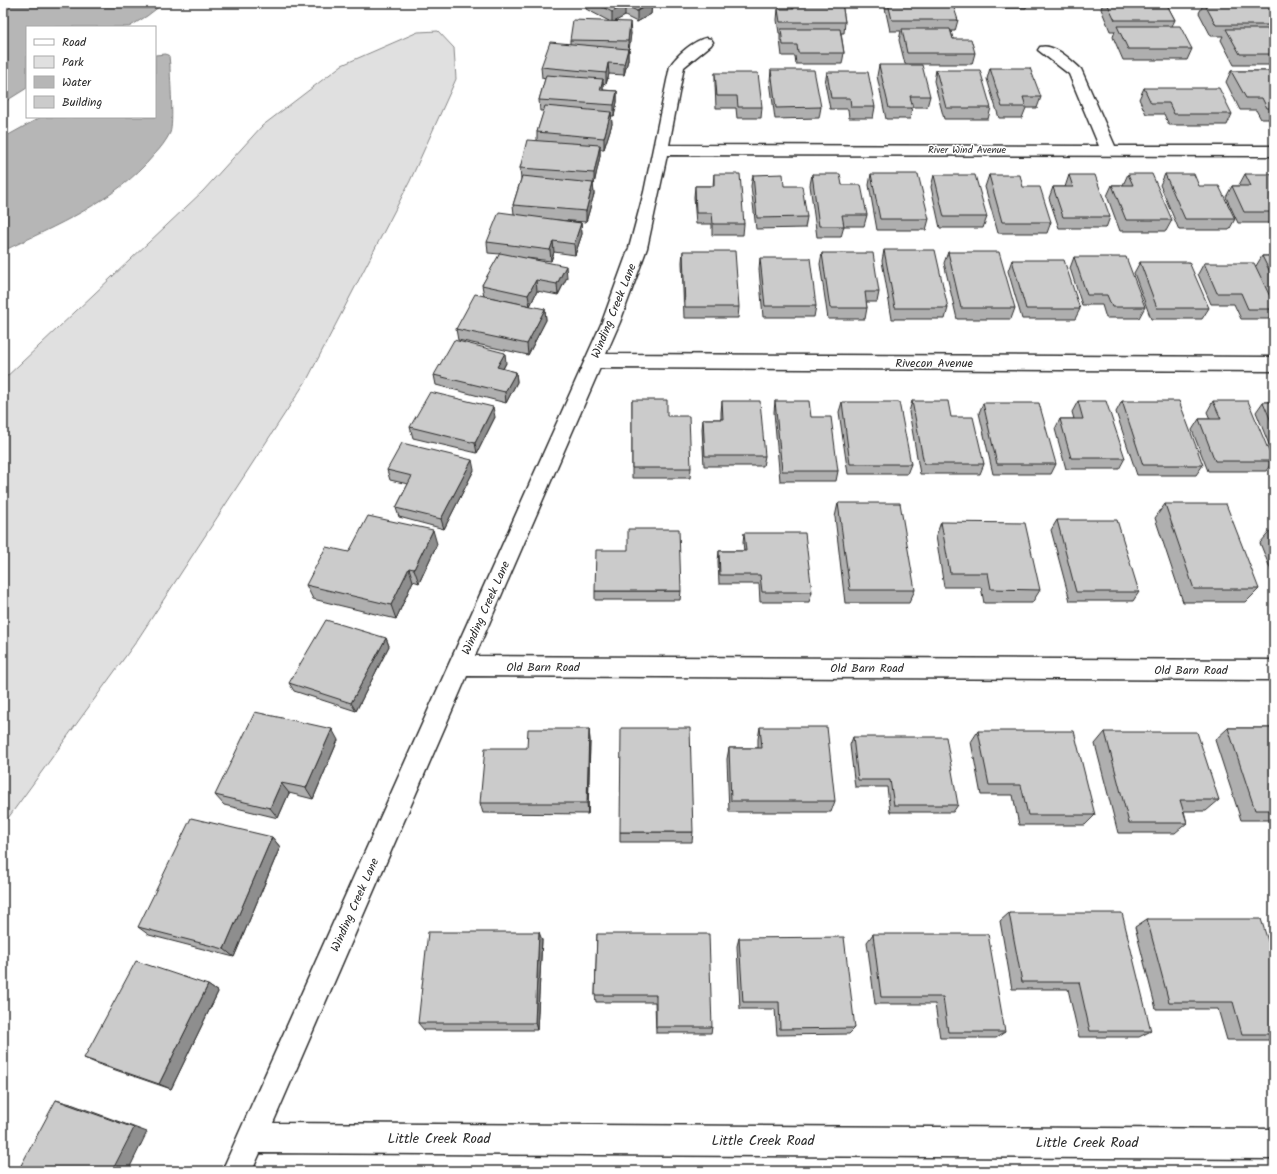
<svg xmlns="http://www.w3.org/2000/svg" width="1277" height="1174" font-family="Kalam,sans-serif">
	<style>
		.green { fill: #e0e0e0; stroke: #868686 }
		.water { fill: #b6b6b6; stroke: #7e7e7e }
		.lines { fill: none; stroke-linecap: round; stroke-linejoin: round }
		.minor-casing { stroke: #2b2b2b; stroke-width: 3 }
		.minor { fill: #fff; fill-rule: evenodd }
		.wall { fill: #afafaf; stroke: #2b2b2b }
		.shaded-wall { fill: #8e8e8e; stroke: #2b2b2b }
		.building { fill: #cbcbcb; stroke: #2b2b2b }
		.labels { text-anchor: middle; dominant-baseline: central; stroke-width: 3; stroke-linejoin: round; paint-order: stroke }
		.far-street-label { font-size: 10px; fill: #2b2b2b; stroke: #fff }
		.street-label { font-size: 12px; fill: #2b2b2b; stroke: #fff }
		.near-street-label { font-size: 14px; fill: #2b2b2b; stroke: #fff }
	</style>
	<rect width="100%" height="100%" fill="#fff"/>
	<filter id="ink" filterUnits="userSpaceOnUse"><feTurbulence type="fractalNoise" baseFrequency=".025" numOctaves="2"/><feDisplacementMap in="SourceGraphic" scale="8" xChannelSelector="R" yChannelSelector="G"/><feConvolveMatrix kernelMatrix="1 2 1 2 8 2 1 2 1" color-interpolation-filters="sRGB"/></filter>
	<g filter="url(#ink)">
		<path class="green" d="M 438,31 L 454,48 L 456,79 L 410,181 L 308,378 L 136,642 L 3,825 L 3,380 L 203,191 L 262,126 L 342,65 L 418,32 Z"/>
		<path class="water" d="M 3,3 L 164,3 L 147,16 L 129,27 L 27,27 L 27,88 L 3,103 Z
			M 166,54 L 169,56 L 170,66 C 170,79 174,123 170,133 C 166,141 160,149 154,155 C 116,201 55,226 3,251 L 3,138 L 41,117 L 155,117 L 155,55 Z"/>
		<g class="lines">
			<g class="minor-casing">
				<path id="minor" d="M 706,38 L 711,39 L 713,42 L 711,45 L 684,67 L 669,145 L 1099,146 L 1069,74 L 1038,50 L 1040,47 C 1054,43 1071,60 1081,69 L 1115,146 L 1274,146 L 1274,156 L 667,155 L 647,248 L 620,322 L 606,354 L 1274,357 L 1274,371 L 600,368 L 475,656 L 1274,660 L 1274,680 L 467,676 L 273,1123 L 1274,1129 L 1274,1159 L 260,1153 L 252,1171 L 222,1171 L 602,322 L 629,248 L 644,192 L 670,66 C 677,55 693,41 706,38 Z"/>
			</g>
			<use href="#minor" class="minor"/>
		</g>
		<path class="wall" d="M 586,3 L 652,3 L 651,14 L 637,22 L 625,16 L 615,21 L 631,33 L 628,52 L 628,60 L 624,75 L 609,74 L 606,84 L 603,83 L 603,90 L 617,91 L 617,102 L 614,116 L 611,116 L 612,124 L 604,149 L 600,149 L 600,156 L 594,184 L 593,184 L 594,194 L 586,222 L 556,220 L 581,223 L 582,234 L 575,255 L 554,252 L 551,261 L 526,258 L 567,277 L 558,295 L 537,291 L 530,306 L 484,296 L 482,285 L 500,254 L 488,253 L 487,242 L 514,214 L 513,205 L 521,179 L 520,168 L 537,141 L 537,132 L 544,111 L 540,111 L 539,100 L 545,79 L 542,78 L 541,67 L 570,44 L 570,40 L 609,21 L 586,9 Z
			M 793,3 L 842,3 L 845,22 L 844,33 L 841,33 L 844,53 L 842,64 L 796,64 L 795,56 L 782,56 L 780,40 L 780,33 L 779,33 L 777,20 L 778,9 L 792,9 Z
			M 886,3 L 936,3 L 936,5 L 958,20 L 955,31 L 951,31 L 953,39 L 975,53 L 972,64 L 905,64 L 899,40 L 901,31 L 890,31 L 885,8 Z
			M 1001,3 L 1028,3 L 1026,8 L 1003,8 Z
			M 1103,3 L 1166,3 L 1175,20 L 1172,26 L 1192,49 L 1187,60 L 1123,60 L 1113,37 L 1115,31 L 1110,31 L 1101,9 Z
			M 1204,3 L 1271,3 L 1274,7 L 1274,65 L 1234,65 L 1221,40 L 1223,36 L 1211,36 L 1199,13 Z
			M 879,65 L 930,96 L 927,107 L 912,107 L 910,119 L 886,119 L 877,76 Z
			M 990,68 L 1041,97 L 1037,108 L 1026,108 L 1022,118 L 999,118 L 987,79 Z
			M 771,70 L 821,107 L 819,118 L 775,119 L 770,81 Z
			M 936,70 L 991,108 L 988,119 L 944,119 L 934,81 Z
			M 1231,71 L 1274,71 L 1274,119 L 1261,119 L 1256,110 L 1240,110 L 1226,82 Z
			M 827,72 L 875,107 L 873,118 L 849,118 L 848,109 L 830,109 L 825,83 Z
			M 715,73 L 762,107 L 761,118 L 737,118 L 736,108 L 716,108 L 715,84 Z
			M 1144,88 L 1232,114 L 1227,125 L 1169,125 L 1164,114 L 1146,114 L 1139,99 Z
			M 714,174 L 744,224 L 743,235 L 712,235 L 712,224 L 696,224 L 694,197 L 695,186 L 713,186 Z
			M 812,174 L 842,185 L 867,215 L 864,226 L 844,226 L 841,237 L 817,237 L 810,185 Z
			M 871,174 L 929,219 L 926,230 L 877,230 L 869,185 Z
			M 1128,174 L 1172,220 L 1166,231 L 1120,231 L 1107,196 L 1112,185 L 1123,185 Z
			M 1165,174 L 1199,186 L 1235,219 L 1229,230 L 1179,230 L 1160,185 Z
			M 1245,174 L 1274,180 L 1274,223 L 1238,223 L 1226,197 L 1232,186 L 1240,186 L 1239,185 Z
			M 753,175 L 784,186 L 807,217 L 805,228 L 756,229 L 751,186 Z
			M 934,175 L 987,217 L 983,228 L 940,228 L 931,187 Z
			M 989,175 L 1023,187 L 1051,222 L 1047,233 L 998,233 L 985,187 Z
			M 1069,175 L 1110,217 L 1106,228 L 1059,228 L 1049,198 L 1053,187 L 1065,187 Z
			M 884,250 L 948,308 L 945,319 L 892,319 L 882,261 Z
			M 683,251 L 739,307 L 738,318 L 684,318 L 682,262 Z
			M 948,252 L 1015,308 L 1011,319 L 957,319 L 944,263 Z
			M 822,253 L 879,292 L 877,302 L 866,302 L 867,308 L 865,319 L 828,319 L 820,264 Z
			M 1262,256 L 1274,256 L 1274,312 L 1269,319 L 1241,319 L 1234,304 L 1211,304 L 1198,274 L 1204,263 L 1256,266 Z
			M 1074,257 L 1145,307 L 1139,318 L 1106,318 L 1102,305 L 1082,305 L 1070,268 Z
			M 760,258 L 816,306 L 814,317 L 763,317 L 759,269 Z
			M 1012,260 L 1080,309 L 1075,319 L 1022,319 L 1008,271 Z
			M 1140,262 L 1209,308 L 1202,319 L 1151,319 L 1134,273 Z
			M 545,309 L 546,320 L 528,355 L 458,340 L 456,329 Z
			M 506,363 L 503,369 L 516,372 L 517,382 L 506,403 L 436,385 L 434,375 Z
			M 632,400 L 667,416 L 691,468 L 690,478 L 632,478 Z
			M 722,401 L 765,456 L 763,466 L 704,466 L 702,429 L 703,419 L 721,419 L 721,412 Z
			M 775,401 L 811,417 L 838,471 L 836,481 L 780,481 L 774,412 Z
			M 912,401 L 951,417 L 984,464 L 980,474 L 920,474 L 909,412 Z
			M 1078,401 L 1125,458 L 1119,469 L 1066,469 L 1055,429 L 1060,419 L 1074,419 L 1072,412 Z
			M 1122,401 L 1203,465 L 1196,475 L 1137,475 L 1116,412 Z
			M 1213,401 L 1273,461 L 1266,471 L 1208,471 L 1192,430 L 1199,419 L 1210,419 L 1207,412 Z
			M 842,402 L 911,464 L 907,474 L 848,474 L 839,412 Z
			M 1263,402 L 1274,402 L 1274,457 L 1256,412 Z
			M 983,403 L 1056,464 L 1051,474 L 993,474 L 979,413 Z
			M 495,417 L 477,453 L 413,438 L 410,427 Z
			M 387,470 L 474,470 L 444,529 L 399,517 L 396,508 L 408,484 L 390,480 Z
			M 838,503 L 915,590 L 909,603 L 845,603 L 835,517 Z
			M 1165,504 L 1259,589 L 1246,602 L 1183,602 L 1155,518 Z
			M 1057,520 L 1139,592 L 1133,601 L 1070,601 L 1051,530 Z
			M 941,522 L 1040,590 L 1032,603 L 984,603 L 981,587 L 944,587 L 936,536 Z
			M 1272,529 L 1274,529 L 1274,578 L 1260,543 Z
			M 744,533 L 812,592 L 809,602 L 760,602 L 759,584 L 719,584 L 718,561 L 719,551 L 744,551 L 743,542 Z
			M 437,544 L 419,583 L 413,581 L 396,619 L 313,599 L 306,585 L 349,552 Z
			M 595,591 L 681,591 L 680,600 L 595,600 Z
			M 386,638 L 389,646 L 356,711 L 294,691 L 289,683 Z
			M 760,727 L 835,801 L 831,812 L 729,812 L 727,759 L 729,748 L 758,748 L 758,739 Z
			M 1228,728 L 1274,728 L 1274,820 L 1241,820 L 1215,740 Z
			M 589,729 L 590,741 L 588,814 L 483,813 L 480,803 L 527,748 Z
			M 978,731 L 1095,815 L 1085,825 L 1019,825 L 1013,795 L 981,795 L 971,742 Z
			M 1105,732 L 1219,800 L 1206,811 L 1184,811 L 1187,823 L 1175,833 L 1118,833 L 1095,744 Z
			M 853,737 L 958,805 L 953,812 L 890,812 L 887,787 L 855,787 L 850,745 Z
			M 338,740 L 313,799 L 289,793 L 278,818 L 224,805 L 215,795 Z
			M 620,832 L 693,832 L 692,842 L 620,842 Z
			M 272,837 L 280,847 L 234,957 L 149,935 L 138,927 Z
			M 1009,913 L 1151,1031 L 1139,1037 L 1079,1037 L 1068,989 L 1012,989 L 1000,921 Z
			M 1147,919 L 1274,960 L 1274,1040 L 1227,1040 L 1218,1009 L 1156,1009 L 1135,927 Z
			M 597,934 L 712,1027 L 711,1033 L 656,1033 L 655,1002 L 596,1002 L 595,995 Z
			M 873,934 L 1005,1032 L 996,1038 L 940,1038 L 935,1004 L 875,1004 L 867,942 Z
			M 739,938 L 855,1028 L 849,1034 L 777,1035 L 775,1009 L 740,1009 L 737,946 Z
			M 542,940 L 537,1030 L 424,1030 L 418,1023 Z
			M 208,985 L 218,992 L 171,1089 L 98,1064 L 84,1058 Z"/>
		<path class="shaded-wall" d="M 652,3 L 651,14 L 637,22 L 637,11 Z
			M 625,5 L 625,16 L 612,23 L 612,12 Z
			M 630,22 L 631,33 L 629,52 L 628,41 Z
			M 628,49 L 628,60 L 624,75 L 624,64 Z
			M 608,63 L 609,74 L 606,84 L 606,73 Z
			M 603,79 L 603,90 L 601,101 L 600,90 Z
			M 617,91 L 617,102 L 614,116 L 614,105 Z
			M 611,112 L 612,124 L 604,149 L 604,138 Z
			M 600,145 L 600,156 L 594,184 L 594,173 Z
			M 593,183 L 594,194 L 586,222 L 586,211 Z
			M 581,223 L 582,234 L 575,255 L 574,244 Z
			M 553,241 L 554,252 L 551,261 L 550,250 Z
			M 566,266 L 567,277 L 558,295 L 557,284 Z
			M 536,280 L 537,291 L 530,306 L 528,295 Z
			M 545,309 L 546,320 L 528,355 L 527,344 Z
			M 505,353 L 506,363 L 498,378 L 497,367 Z
			M 516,372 L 517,382 L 506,403 L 505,392 Z
			M 493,407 L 495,417 L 477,453 L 475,443 Z
			M 472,460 L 474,470 L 444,529 L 441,519 Z
			M 433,530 L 437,544 L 419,583 L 414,569 Z
			M 409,568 L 413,581 L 396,619 L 391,605 Z
			M 386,638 L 389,646 L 356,711 L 351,703 Z
			M 332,729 L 338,740 L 313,799 L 306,788 Z
			M 589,729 L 590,741 L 588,814 L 587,803 Z
			M 281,783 L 289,793 L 278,818 L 270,808 Z
			M 272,837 L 280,847 L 234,957 L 224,949 Z
			M 539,932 L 542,940 L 537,1030 L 535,1023 Z
			M 208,985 L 218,992 L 171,1089 L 159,1084 Z
			M 56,1100 L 71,1104 L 147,1132 L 128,1171 L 112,1171 Z"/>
		<path class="building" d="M 595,3 L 651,3 L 637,11 L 625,5 L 612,12 Z
			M 793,3 L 842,3 L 845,22 L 780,22 L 778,9 L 794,9 Z
			M 888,3 L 936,3 L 936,5 L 953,5 L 958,20 L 892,20 Z
			M 1107,3 L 1166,3 L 1175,20 L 1115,20 Z
			M 1204,3 L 1271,3 L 1274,7 L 1274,25 L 1216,25 Z
			M 573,20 L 630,22 L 628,41 L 570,40 Z
			M 1117,26 L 1180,26 L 1192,49 L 1128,49 Z
			M 781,29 L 840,29 L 844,53 L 798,53 L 797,45 L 783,45 Z
			M 902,29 L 950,29 L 953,39 L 971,39 L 975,53 L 907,53 Z
			M 1226,29 L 1274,29 L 1274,54 L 1240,54 Z
			M 550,42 L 628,49 L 624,64 L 608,63 L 606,73 L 541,67 Z
			M 879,65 L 922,65 L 930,96 L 910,96 L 913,108 L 889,108 Z
			M 990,68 L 1030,68 L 1041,97 L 1023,97 L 1026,107 L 1002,107 Z
			M 771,70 L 814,70 L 821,107 L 776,108 Z
			M 936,70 L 980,70 L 991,108 L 946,108 Z
			M 1231,71 L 1274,71 L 1274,108 L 1267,108 L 1262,98 L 1246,98 Z
			M 827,72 L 868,72 L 875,107 L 851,107 L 850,98 L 831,98 Z
			M 715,73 L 758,73 L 762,107 L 738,107 L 737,96 L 717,96 Z
			M 546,75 L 603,79 L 600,90 L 617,91 L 614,105 L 539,100 Z
			M 1144,88 L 1219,88 L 1232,114 L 1174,114 L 1169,103 L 1151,103 Z
			M 545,106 L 611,112 L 604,138 L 537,132 Z
			M 527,140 L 600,145 L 594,173 L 520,168 Z
			M 714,174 L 740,174 L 744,224 L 713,224 L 712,213 L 696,213 L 695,186 L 714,186 Z
			M 783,174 L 784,186 L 802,186 L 807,217 L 757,218 L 753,175 Z
			M 812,174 L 840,174 L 842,185 L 861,185 L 867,215 L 842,215 L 844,226 L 819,226 Z
			M 871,174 L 918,174 L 929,219 L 880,219 Z
			M 1128,174 L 1152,174 L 1172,220 L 1126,220 L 1112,185 L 1133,185 Z
			M 1165,174 L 1194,174 L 1199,186 L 1219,186 L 1235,219 L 1185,219 Z
			M 1245,174 L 1271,174 L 1274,180 L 1274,212 L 1244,212 L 1232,186 L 1251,186 Z
			M 934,175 L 975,175 L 987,217 L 944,217 Z
			M 989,175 L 1020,175 L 1023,187 L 1040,187 L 1051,222 L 1002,222 Z
			M 1069,175 L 1095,175 L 1110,217 L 1063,217 L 1053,187 L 1073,187 Z
			M 522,176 L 593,183 L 586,211 L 513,205 Z
			M 499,212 L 581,223 L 574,244 L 553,241 L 550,250 L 487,242 Z
			M 884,250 L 935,250 L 948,308 L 895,308 Z
			M 683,251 L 735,251 L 739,307 L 685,307 Z
			M 948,252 L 999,252 L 1015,308 L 961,308 Z
			M 500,253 L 566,266 L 557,284 L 536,280 L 528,295 L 482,285 Z
			M 822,253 L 873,253 L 879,292 L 865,292 L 867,308 L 830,308 Z
			M 1262,256 L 1274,256 L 1274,280 Z
			M 1074,257 L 1126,257 L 1145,307 L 1112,307 L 1107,295 L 1087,295 Z
			M 760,258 L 810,258 L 816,306 L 765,306 Z
			M 1012,260 L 1064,260 L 1080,309 L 1026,309 Z
			M 1140,262 L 1189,262 L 1209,308 L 1157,308 Z
			M 1204,263 L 1254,263 L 1274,305 L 1274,309 L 1248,309 L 1241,293 L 1217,293 Z
			M 475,294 L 545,309 L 527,344 L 456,329 Z
			M 454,340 L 505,353 L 497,367 L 516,372 L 505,392 L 434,375 Z
			M 430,392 L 493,407 L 475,443 L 410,427 Z
			M 632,400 L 667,400 L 667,416 L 689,416 L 691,468 L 632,468 Z
			M 722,401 L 760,401 L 765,456 L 705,456 L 703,419 L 723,419 Z
			M 775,401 L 809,401 L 811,417 L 831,417 L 838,471 L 782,471 Z
			M 912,401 L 948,401 L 951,417 L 973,417 L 984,464 L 924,464 Z
			M 1078,401 L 1106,401 L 1125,458 L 1071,458 L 1060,419 L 1083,419 Z
			M 1122,401 L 1179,401 L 1203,465 L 1143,465 Z
			M 1213,401 L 1248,401 L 1273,461 L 1215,461 L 1199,419 L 1221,419 Z
			M 842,402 L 899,402 L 911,464 L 850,464 Z
			M 1263,402 L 1274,402 L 1274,428 Z
			M 983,403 L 1039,403 L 1056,464 L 997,464 Z
			M 402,443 L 472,460 L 441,519 L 396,508 L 412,476 L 387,470 Z
			M 838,503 L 900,503 L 915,590 L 850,590 Z
			M 1165,504 L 1226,504 L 1259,589 L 1194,589 Z
			M 368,516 L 433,530 L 414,569 L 409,568 L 391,605 L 306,585 L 326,547 L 349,552 Z
			M 1057,520 L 1117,520 L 1139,592 L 1076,592 Z
			M 941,522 L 1025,523 L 1040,590 L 991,589 L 988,573 L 950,573 Z
			M 628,529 L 679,529 L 681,591 L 595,591 L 596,550 L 628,550 Z
			M 744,533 L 805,533 L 812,592 L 762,592 L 760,575 L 720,575 L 719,551 L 746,551 Z
			M 326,620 L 386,638 L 351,703 L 289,683 Z
			M 255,712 L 332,729 L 306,788 L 281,783 L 270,808 L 215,795 Z
			M 760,727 L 827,727 L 835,801 L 731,801 L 729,748 L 762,748 Z
			M 621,728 L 690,728 L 693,832 L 620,832 Z
			M 1228,728 L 1274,728 L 1274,810 L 1255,810 Z
			M 528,729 L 589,729 L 587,803 L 480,803 L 485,748 L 527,748 Z
			M 978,731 L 1074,731 L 1095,815 L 1028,815 L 1021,785 L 989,785 Z
			M 1105,732 L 1197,732 L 1219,800 L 1180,800 L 1187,823 L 1129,823 Z
			M 853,737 L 946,737 L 958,805 L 894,805 L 890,780 L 858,780 Z
			M 191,818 L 272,837 L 224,949 L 138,927 Z
			M 1009,913 L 1122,913 L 1151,1031 L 1090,1031 L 1079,982 L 1022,982 Z
			M 1147,919 L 1261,919 L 1274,960 L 1274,1034 L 1242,1034 L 1233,1002 L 1169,1002 Z
			M 428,932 L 539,932 L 535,1023 L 418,1023 Z
			M 597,934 L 709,934 L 712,1027 L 656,1027 L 656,995 L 595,995 Z
			M 873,934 L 988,934 L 1005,1032 L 948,1032 L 943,997 L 881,997 Z
			M 844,937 L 855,1028 L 780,1029 L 779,1002 L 743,1002 L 739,938 Z
			M 136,961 L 208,985 L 159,1084 L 84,1058 Z
			M 56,1100 L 134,1128 L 112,1171 L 18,1171 Z"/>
	</g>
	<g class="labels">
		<g class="far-street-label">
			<text x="967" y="150">River Wind Avenue</text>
		</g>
		<g class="street-label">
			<text transform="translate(614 311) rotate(-68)">Winding Creek Lane</text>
			<text x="934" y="363">Rivecon Avenue</text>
			<text transform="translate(486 608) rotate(-66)">Winding Creek Lane</text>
			<text x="543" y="667">Old Barn Road</text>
			<text x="867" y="668">Old Barn Road</text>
			<text x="1191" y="670">Old Barn Road</text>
			<text transform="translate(355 905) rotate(-66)">Winding Creek Lane</text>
		</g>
		<g class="near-street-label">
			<text x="439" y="1139">Little Creek Road</text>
			<text x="763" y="1141">Little Creek Road</text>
			<text x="1087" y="1143">Little Creek Road</text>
		</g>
	</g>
	<rect width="1277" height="1174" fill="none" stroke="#fff" stroke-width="16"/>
	<rect x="8" y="8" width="1261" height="1158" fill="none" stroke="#2b2b2b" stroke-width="1.5" filter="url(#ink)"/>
	<rect x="26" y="26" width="130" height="92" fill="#ffffff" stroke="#aaaaaa"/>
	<rect x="34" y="39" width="20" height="6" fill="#ffffff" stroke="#aaaaaa"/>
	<text x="62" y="46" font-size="12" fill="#2b2b2b">Road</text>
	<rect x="34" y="56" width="20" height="12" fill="#e0e0e0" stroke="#aaaaaa"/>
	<text x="62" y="66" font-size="12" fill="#2b2b2b">Park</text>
	<rect x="34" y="76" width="20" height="12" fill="#b6b6b6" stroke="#aaaaaa"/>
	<text x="62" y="86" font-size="12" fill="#2b2b2b">Water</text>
	<rect x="34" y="96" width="20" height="12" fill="#cbcbcb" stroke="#aaaaaa"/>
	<text x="62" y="106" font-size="12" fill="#2b2b2b">Building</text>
</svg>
